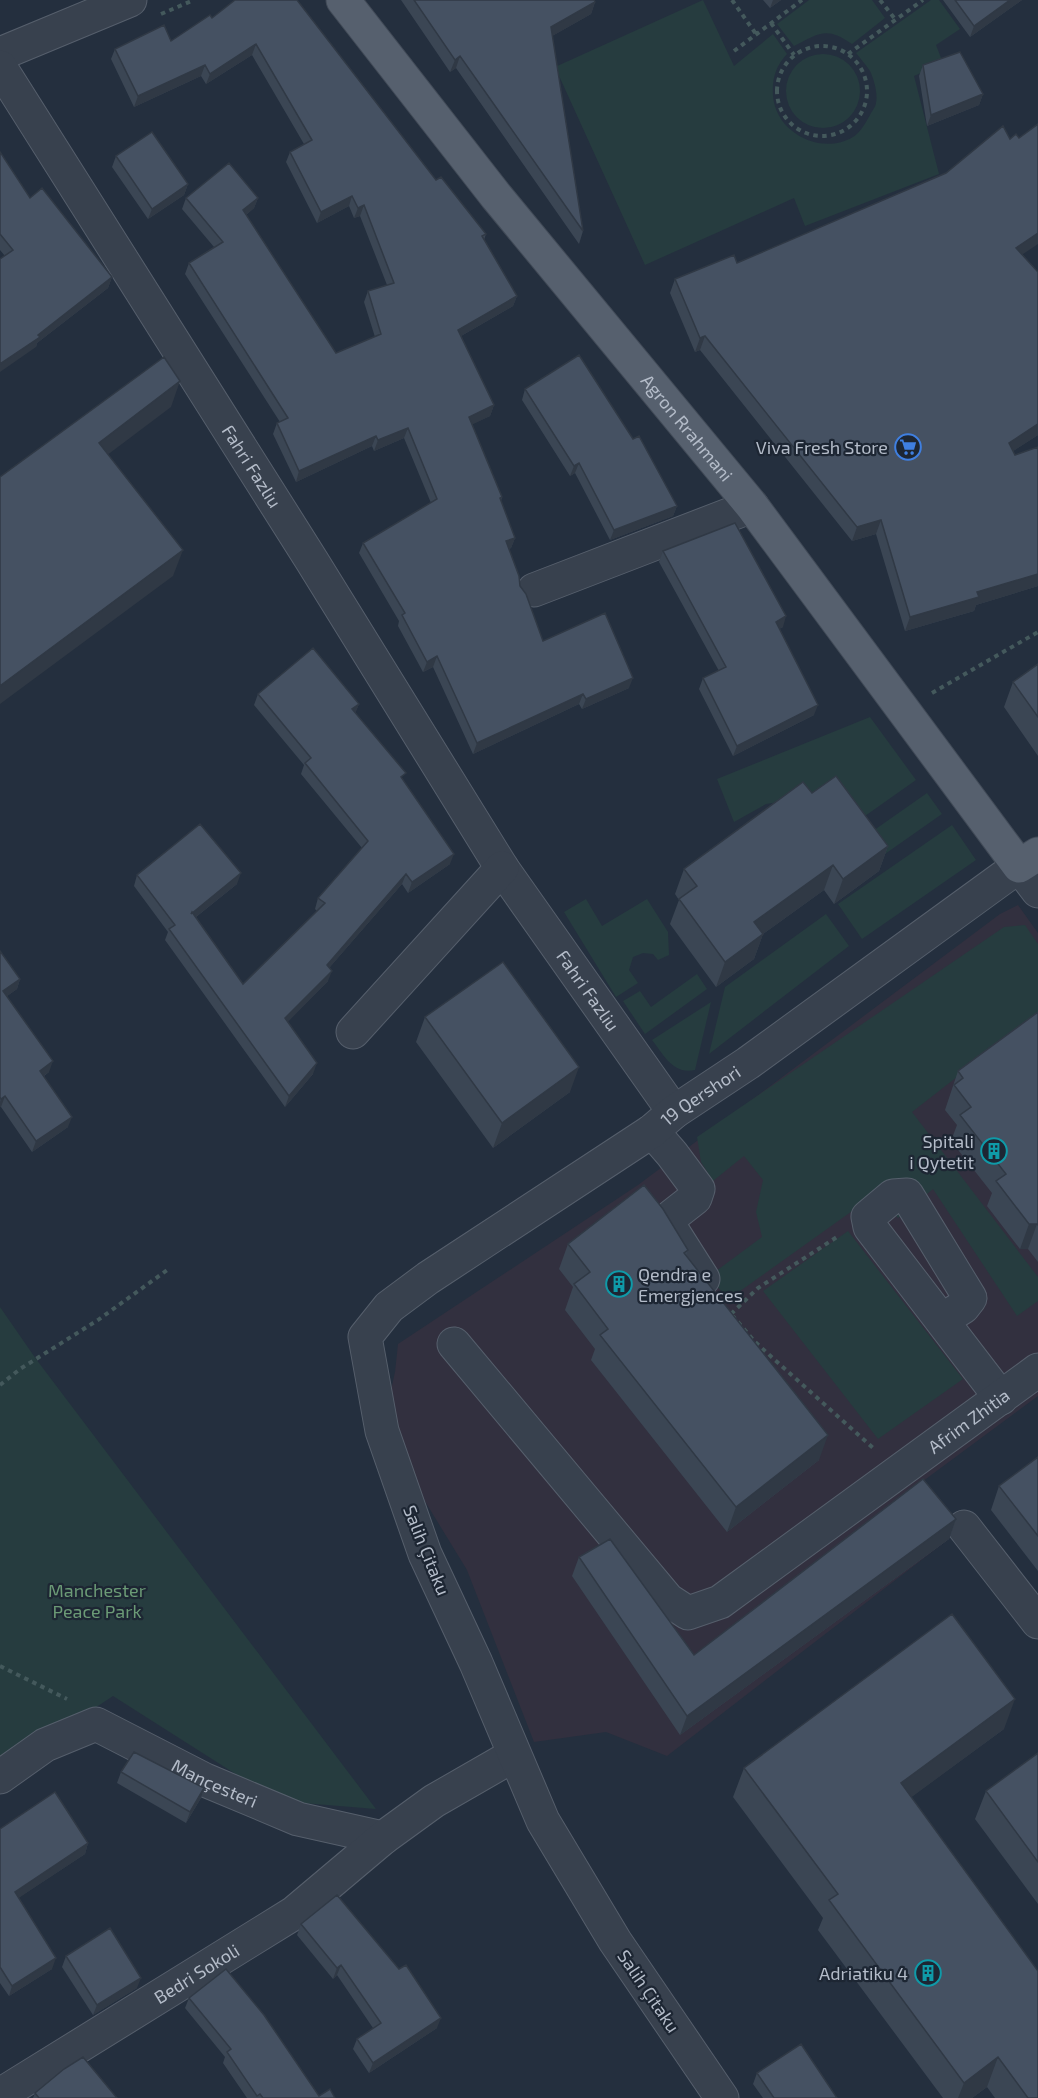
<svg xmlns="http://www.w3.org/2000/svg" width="1038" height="2098" font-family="'Exo 2',sans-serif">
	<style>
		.medical { fill: #32303f }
		.green { fill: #263c3f }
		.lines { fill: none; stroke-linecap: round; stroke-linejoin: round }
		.minor-casing { stroke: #565f6c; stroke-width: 35 }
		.major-casing { stroke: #414a57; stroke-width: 35 }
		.path { stroke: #44595c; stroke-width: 4; stroke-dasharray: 4.5 4.5; stroke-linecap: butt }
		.minor { stroke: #38414e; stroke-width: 33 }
		.major { stroke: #56606e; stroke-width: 33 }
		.wall { fill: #3b4654 }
		.shaded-wall { fill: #303945 }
		.building { fill: #455162; stroke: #303945; stroke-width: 1.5 }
		.labels { text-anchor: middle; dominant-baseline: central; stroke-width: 4.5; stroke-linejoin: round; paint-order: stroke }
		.street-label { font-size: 18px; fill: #b4bcc9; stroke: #1d2633 }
		.poi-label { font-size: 18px; fill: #b4bcc9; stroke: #1d2633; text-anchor: end }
		.park-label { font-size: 18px; fill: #6b9a76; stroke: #1d2633 }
	</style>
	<rect width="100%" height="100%" fill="#242f3e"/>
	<path class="medical" d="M 1018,905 L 1038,933 L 1038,1396 L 911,1490 L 950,1538 L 667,1756 L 606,1732 L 534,1742 L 467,1570 L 382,1431 L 395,1372 L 398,1344 L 638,1185 L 1000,914 Z"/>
	<path class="green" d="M 703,0 L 734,66 L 773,34 L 787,54 C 775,67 772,79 773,96 C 776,133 821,156 853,137 C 861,132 866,122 870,115 C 872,111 876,106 876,103 C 878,94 874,79 870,71 C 866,65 860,58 856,53 L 931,0 L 939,0 L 960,29 L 936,45 L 943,63 L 914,76 L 939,174 L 805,226 L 794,198 L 645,265 L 555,67 Z
		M 809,0 L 872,0 L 885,18 L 852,44 C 827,26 819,33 794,46 L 777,24 Z
		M786 91a37 37 0 1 1 74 0a37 37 0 1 1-74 0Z
		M 870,717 L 916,780 L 848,828 L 805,798 L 766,804 L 734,822 L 717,779 Z
		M 927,793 L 942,814 L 875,861 L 860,840 Z
		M 952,825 L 976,860 L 862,939 L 838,904 Z
		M 586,899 L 602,926 L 647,899 L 668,932 L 669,955 L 658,960 L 653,954 L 643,953 L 633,957 L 629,970 L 638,983 L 616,997 L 564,912 Z
		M 826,914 L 849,946 L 709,1054 L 725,987 Z
		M 1025,925 L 1038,944 L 1038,1014 L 912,1112 L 1038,1277 L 1038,1301 L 1017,1316 L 933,1189 L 898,1218 L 876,1194 L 729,1299 L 708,1277 L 762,1237 L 756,1212 L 763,1180 L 744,1156 L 713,1181 L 701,1162 L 697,1137 L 1004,927 Z
		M 697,974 L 707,989 L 645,1034 L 623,1001 L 640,991 L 651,1007 Z
		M 711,1002 L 695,1070 C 673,1075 664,1055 652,1040 Z
		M 848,1231 L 963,1379 L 878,1439 L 763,1291 Z
		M 0,1307 L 36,1359 L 376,1809 L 278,1801 L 113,1696 L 0,1771 Z"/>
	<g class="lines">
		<g class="minor-casing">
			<g id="minor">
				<path d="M 0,54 L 130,0"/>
				<path id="s1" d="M 0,67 L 312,561 L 502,868 L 674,1112"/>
				<path d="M 534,590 L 752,506"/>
				<path d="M 353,1032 L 502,868"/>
				<path d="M 652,1131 L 672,1154 L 698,1189 L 695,1198 L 672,1216 L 670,1227 L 703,1279"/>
				<path d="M 942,1320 L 963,1307 L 970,1298 L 907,1195 L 893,1196 L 868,1217 L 870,1227 L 1001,1398"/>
				<path id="s2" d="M 454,1344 L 668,1600 L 688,1613 L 720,1602 L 1038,1370"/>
				<path d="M 964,1527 L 1038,1622"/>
				<path id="s3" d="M 0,1777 L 45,1745 L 96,1724 L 205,1780 L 298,1819 L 383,1838"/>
				<path id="s4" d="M 0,2095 L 294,1913 L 383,1838 L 434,1801 L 514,1755"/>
				<path id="s5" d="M 722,2098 L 615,1941 L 543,1821 L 476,1663 L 425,1554 L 382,1431 L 365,1337 L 389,1307 L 428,1278 L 652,1131 L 674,1112 L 748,1063 L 1019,866 L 1038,891"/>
			</g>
		</g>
		<g class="major-casing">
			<g id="major">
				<path id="s6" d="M 343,0 L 496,196 L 752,506 L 1019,866 L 1038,854"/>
			</g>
		</g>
		<path class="path" d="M 732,0 L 756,34
			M 880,0 L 895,19
			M 161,14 L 194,0
			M 771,23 L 794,55
			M777 91a45 45 0 1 1 90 0a45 45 0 1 1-90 0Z
			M 734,51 L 802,0
			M 848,54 L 923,0
			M 932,693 L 1038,632
			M 731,1314 L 758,1288 L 837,1237
			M 732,1315 L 755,1342 L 873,1448
			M 0,1385 L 20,1369 L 98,1320 L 170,1268
			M 0,1666 L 67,1699"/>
		<use href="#minor" class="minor"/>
		<use href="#major" class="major"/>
	</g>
	<path class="wall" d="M 235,0 L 436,180 L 486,234 L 484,240 L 517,296 L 513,306 L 461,336 L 494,405 L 490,416 L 472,424 L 502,497 L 501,501 L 515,538 L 511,548 L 509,549 L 520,586 L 543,641 L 629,688 L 582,709 L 579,704 L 473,754 L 433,667 L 423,672 L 398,626 L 399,621 L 359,553 L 363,543 L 431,503 L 404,438 L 374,451 L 372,446 L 296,482 L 273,434 L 277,423 L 280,422 L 185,274 L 189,263 L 214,247 L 182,209 L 186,198 L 258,198 L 254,208 L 246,215 L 336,353 L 375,337 L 364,302 L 368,291 L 387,285 L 360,216 L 354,218 L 349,206 L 317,223 L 286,162 L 290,152 L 304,144 L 252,55 L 206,84 L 201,76 L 134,107 L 111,59 L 115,49 L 171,41 L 212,18 Z
		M 401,0 L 594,0 L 595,2 L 591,14 L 552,36 L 583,231 L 579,244 L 456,68 L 450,72 Z
		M 763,0 L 781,0 L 770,8 Z
		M 943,0 L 1022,0 L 970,37 Z
		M 923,65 L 983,94 L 979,105 L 927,126 L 919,76 Z
		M 0,152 L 30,198 L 112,277 L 108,288 L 37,343 L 36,347 L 5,256 L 0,250 Z
		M 116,156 L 188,184 L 184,195 L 148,219 L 112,167 Z
		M 1022,254 L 1038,272 L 1038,435 L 1013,451 L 1015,455 L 1038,447 L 1038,586 L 976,605 L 974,611 L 905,631 L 876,534 L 852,541 L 700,350 L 695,352 L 670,293 L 675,279 L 737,263 Z
		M 525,389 L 633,439 L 677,506 L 673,516 L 610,540 L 575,473 L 570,476 L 522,400 Z
		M 663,551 L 783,627 L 779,629 L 814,715 L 733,756 L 699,689 L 703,678 L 719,671 L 659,562 Z
		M 1038,664 L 1038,756 L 1004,707 L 1013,682 Z
		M 258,694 L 359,704 L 355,713 L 403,781 L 450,864 L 408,893 L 402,884 L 329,968 L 328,981 L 287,1022 L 313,1074 L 285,1107 L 165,940 L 168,932 L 134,886 L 137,875 L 237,884 L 196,917 L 243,984 L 317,911 L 315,909 L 318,898 L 362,848 L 301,774 L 304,765 L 254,705 Z
		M 812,793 L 888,846 L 879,871 L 834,904 L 824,890 L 763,934 L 754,959 L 716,987 L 670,924 L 679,900 L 675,894 L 684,869 Z
		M 0,951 L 20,979 L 17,989 L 7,996 L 49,1072 L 44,1076 L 68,1127 L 32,1152 L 1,1107 L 0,1107 Z
		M 1038,1012 L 1038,1262 L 1028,1249 L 1020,1249 L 987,1206 L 992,1193 L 951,1141 L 957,1125 L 945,1110 L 958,1071 Z
		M 425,1017 L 570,1092 L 493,1148 L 416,1042 Z
		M 568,1244 L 688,1250 L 686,1256 L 819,1460 L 727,1532 L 591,1360 L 595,1349 L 565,1310 L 573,1287 L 559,1269 Z
		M 1038,1457 L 1038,1571 L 991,1510 L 999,1486 Z
		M 956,1519 L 949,1539 L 680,1735 L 572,1576 L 579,1557 L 694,1655 Z
		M 1004,1729 L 911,1797 L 1038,2098 L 995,2098 L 987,2087 L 972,2098 L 943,2098 L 818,1930 L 823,1918 L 733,1797 L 744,1768 Z
		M 1038,1753 L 1038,1904 L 975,1819 L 986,1791 Z
		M 121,1772 L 204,1788 L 201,1798 L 186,1823 L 117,1783 Z
		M 0,1829 L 88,1843 L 85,1854 L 18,1898 L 52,1969 L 9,1996 L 0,1983 Z
		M 301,1924 L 437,2028 L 369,2073 L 353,2049 L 357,2039 L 373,2028 L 337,1975 L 333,1979 L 297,1935 Z
		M 66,1956 L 137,1988 L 93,2015 L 62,1967 Z
		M 189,1998 L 319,2096 L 335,2098 L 247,2098 L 223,2063 L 225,2057 L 185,2008 Z
		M 757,2073 L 837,2098 L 763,2098 L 753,2084 Z
		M 35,2093 L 117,2098 L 33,2098 Z"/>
	<path class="shaded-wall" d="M 773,0 L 781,0 L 770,8 Z
		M 1010,0 L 1022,0 L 970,37 L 974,26 Z
		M 595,2 L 591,14 L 547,39 L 551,27 Z
		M 256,44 L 252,55 L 206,84 L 210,74 Z
		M 460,56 L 456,68 L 450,72 L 455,60 Z
		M 205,65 L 201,76 L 134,107 L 138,96 Z
		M 983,94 L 979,105 L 927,126 L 931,115 Z
		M 188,184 L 184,195 L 148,219 L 152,209 Z
		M 352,196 L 349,206 L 317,223 L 321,212 Z
		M 258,198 L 254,208 L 239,221 L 243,210 Z
		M 364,205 L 360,216 L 354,218 L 358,208 Z
		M 1038,233 L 1038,244 L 1011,262 L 1016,248 Z
		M 112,277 L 108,288 L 37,343 L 36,347 L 0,372 L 0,364 Z
		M 517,296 L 513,306 L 454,340 L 458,330 Z
		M 705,336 L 700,350 L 695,352 L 700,338 Z
		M 180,381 L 171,407 L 90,468 L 99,443 Z
		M 494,405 L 490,416 L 465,428 L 469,417 Z
		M 1038,424 L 1038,435 L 1004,457 L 1009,443 Z
		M 408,428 L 404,438 L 374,451 L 378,440 Z
		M 376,436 L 372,446 L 296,482 L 299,471 Z
		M 579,463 L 575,473 L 570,476 L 574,466 Z
		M 677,506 L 673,516 L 610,540 L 614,530 Z
		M 881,520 L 876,534 L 852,541 L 857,527 Z
		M 515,538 L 511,548 L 502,552 L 506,541 Z
		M 183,550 L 173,576 L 0,704 L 0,686 Z
		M 1038,574 L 1038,586 L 976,605 L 974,611 L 905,631 L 910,617 L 977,592 Z
		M 786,616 L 783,627 L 772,632 L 776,622 Z
		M 437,656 L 433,667 L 423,672 L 427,662 Z
		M 633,678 L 629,688 L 582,709 L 586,699 Z
		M 583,694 L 579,704 L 473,754 L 477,743 Z
		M 359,704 L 355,714 L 352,709 Z
		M 818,705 L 814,715 L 733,756 L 737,746 Z
		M 888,846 L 879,871 L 834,904 L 843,879 Z
		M 454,854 L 450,864 L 408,893 L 412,882 Z
		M 833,865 L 824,890 L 745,947 L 754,922 Z
		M 241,873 L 237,884 L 187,924 L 191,914 Z
		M 406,874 L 402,884 L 323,975 L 327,965 Z
		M 763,934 L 754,959 L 716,987 L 725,962 Z
		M 332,971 L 328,981 L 281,1029 L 285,1018 Z
		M 20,979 L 17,989 L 0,1001 L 3,991 Z
		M 53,1061 L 49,1072 L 36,1081 L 40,1071 Z
		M 317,1063 L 313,1074 L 285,1107 L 289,1096 Z
		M 579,1067 L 570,1092 L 493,1148 L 502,1123 Z
		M 5,1096 L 1,1107 L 0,1107 L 0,1102 L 1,1099 Z
		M 72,1117 L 68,1127 L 32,1152 L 36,1141 Z
		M 1029,1224 L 1037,1224 L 1028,1249 L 1020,1249 Z
		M 828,1435 L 819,1460 L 727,1532 L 736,1507 Z
		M 956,1519 L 949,1539 L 680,1735 L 687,1716 Z
		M 1015,1699 L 1004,1729 L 890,1813 L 901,1783 Z
		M 204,1788 L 201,1798 L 186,1823 L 190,1812 Z
		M 88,1843 L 85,1854 L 11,1903 L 15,1892 Z
		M 56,1958 L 52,1969 L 9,1996 L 12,1986 Z
		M 341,1965 L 337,1975 L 333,1979 L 337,1968 Z
		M 141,1978 L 137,1988 L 93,2015 L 97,2005 Z
		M 441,2018 L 437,2028 L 369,2073 L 373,2063 Z
		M 998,2057 L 987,2087 L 972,2098 L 958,2098 L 964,2083 Z"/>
	<path class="building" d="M 235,0 L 297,0 L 436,180 L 441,177 L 486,234 L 482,236 L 517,296 L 458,330 L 494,405 L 469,417 L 502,497 L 500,498 L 515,538 L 506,541 L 519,576 L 520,586 L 526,594 L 543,641 L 605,613 L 633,678 L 586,699 L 583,694 L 477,743 L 437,656 L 427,662 L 402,615 L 405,613 L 363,543 L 437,499 L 408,428 L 378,440 L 376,436 L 299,471 L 277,423 L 288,418 L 189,263 L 223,242 L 186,198 L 229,163 L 258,198 L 243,210 L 336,353 L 381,334 L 368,291 L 394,283 L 364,205 L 358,208 L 352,196 L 321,212 L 290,152 L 312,140 L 256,44 L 210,74 L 205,65 L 138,96 L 115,49 L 164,25 L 171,41 L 210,15 L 212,18 Z
		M 414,0 L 594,0 L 595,2 L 551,27 L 583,231 L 460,56 L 455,60 Z
		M 955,0 L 1010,0 L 974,26 Z
		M 960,52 L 983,94 L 931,115 L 923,65 Z
		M 1038,124 L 1038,233 L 1016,248 L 1038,272 L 1038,424 L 1009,443 L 1015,455 L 1038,447 L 1038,574 L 977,592 L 979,597 L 910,617 L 881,520 L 857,527 L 705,336 L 700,338 L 675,279 L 734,255 L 737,263 L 946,173 L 1003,126 L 1010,139 L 1016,134 L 1019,138 Z
		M 152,132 L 188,184 L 152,209 L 116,156 Z
		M 0,152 L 30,198 L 42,188 L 112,277 L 38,335 L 40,337 L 0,364 L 0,259 L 13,250 L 0,234 Z
		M 579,355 L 633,439 L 639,436 L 677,506 L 614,530 L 579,463 L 574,466 L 525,389 Z
		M 164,357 L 180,381 L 99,443 L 183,550 L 0,686 L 0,477 Z
		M 735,523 L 786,616 L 776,622 L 818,705 L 737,746 L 703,678 L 726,667 L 663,551 Z
		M 313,648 L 359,704 L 352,709 L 406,773 L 401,777 L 454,854 L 412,882 L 406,874 L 327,965 L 332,971 L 285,1018 L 317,1063 L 289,1096 L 169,929 L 175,925 L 137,875 L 200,824 L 241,873 L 191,914 L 192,912 L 243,984 L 325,903 L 318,898 L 368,841 L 305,763 L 311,758 L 258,694 Z
		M 1038,664 L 1038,717 L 1013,682 Z
		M 836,776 L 888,846 L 843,879 L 833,865 L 754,922 L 763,934 L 725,962 L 679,899 L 697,886 L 684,869 L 803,782 L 812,793 Z
		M 0,951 L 20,979 L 3,991 L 53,1061 L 40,1071 L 72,1117 L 36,1141 L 5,1096 L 1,1099 L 0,1097 Z
		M 503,962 L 579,1067 L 502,1123 L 425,1017 Z
		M 1038,1012 L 1038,1225 L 1037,1224 L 1029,1224 L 996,1181 L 1006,1174 L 960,1115 L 971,1107 L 954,1085 L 963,1078 L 958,1071 Z
		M 644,1185 L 663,1209 L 688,1250 L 684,1253 L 828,1435 L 736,1507 L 600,1335 L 608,1329 L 574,1284 L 590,1272 L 568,1244 Z
		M 1038,1457 L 1038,1536 L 999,1486 Z
		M 923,1479 L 956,1519 L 687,1716 L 579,1557 L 610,1539 L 694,1655 Z
		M 952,1614 L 1015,1699 L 901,1783 L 1038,1971 L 1038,2098 L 1028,2098 L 998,2057 L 964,2083 L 829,1900 L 838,1894 L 744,1768 Z
		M 134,1752 L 204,1788 L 190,1812 L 121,1772 Z
		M 1038,1753 L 1038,1862 L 986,1791 Z
		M 55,1792 L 88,1843 L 15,1892 L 56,1958 L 12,1986 L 0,1967 L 0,1829 Z
		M 337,1895 L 399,1969 L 406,1965 L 441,2018 L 373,2063 L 357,2039 L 381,2023 L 341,1965 L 337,1968 L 301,1924 Z
		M 110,1928 L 141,1978 L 97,2005 L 66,1956 Z
		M 226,1969 L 264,2015 L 319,2096 L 330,2089 L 335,2098 L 263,2098 L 260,2094 L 257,2096 L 227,2052 L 231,2049 L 189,1998 Z
		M 801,2044 L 837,2098 L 774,2098 L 757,2073 Z
		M 83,2057 L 117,2098 L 39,2098 L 35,2093 L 64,2069 Z"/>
	<defs>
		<g id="supermarket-ring" transform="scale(1.35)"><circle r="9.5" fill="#1d2633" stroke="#3f7fe0" stroke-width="1.5"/><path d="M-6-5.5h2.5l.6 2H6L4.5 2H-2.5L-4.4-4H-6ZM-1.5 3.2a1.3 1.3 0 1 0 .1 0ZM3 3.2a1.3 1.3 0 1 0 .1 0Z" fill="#3f7fe0"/></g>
		<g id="building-ring" transform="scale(1.35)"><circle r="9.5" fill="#1d2633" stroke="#0f9aa8" stroke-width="1.5"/><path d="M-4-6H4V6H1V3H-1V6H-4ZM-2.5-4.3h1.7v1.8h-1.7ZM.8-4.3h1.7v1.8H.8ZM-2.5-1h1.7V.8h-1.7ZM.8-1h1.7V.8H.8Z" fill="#0f9aa8"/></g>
	</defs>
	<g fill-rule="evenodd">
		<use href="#supermarket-ring" x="908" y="447"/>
		<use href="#building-ring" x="994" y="1151"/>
		<use href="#building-ring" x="619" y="1284"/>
		<use href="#building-ring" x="928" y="1973"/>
	</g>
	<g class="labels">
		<g class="street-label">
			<text stroke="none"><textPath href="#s6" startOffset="549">Agron Rrahmani</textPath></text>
			<text stroke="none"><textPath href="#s1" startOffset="472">Fahri Fazliu</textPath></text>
			<text stroke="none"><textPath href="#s1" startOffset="1095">Fahri Fazliu</textPath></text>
			<text stroke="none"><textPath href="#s5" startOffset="1263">19 Qershori</textPath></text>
			<text stroke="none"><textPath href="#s2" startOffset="699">Afrim Zhitia</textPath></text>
			<text transform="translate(427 1550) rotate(68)">Salih Çitaku</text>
			<text stroke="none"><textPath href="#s3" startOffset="243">Mançesteri</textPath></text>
			<text stroke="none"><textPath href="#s4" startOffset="231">Bedri Sokoli</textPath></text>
			<text transform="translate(649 1991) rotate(56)">Salih Çitaku</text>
		</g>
		<g class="poi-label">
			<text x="888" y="447">Viva Fresh Store</text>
			<text x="974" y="1141">Spitali<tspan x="974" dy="21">i Qytetit</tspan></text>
			<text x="638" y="1274" text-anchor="start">Qendra e<tspan x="638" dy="21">Emergjences</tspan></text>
			<text x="908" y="1973">Adriatiku 4</text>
		</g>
		<g class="park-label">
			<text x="97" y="1590">Manchester<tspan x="97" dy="21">Peace Park</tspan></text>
		</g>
	</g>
</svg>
